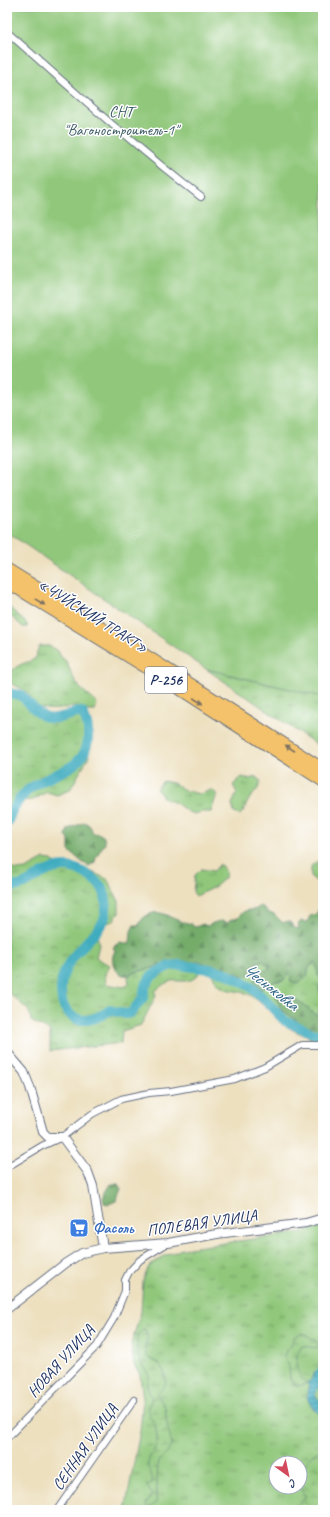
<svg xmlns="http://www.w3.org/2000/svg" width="330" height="1517" font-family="Caveat,sans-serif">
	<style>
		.grass { fill: url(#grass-tufts); stroke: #567b6c; fill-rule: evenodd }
		.forest { fill: url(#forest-firs); stroke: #486e64 }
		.wetland { fill: url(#wetland-marsh); stroke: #567b6c }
		.garden { fill: #90c77a; stroke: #567b6c }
		.water { fill: url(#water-rules); stroke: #2e6e8e }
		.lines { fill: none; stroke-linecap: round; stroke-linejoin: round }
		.river { stroke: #40acbf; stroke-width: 10 }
		.minor-casing { stroke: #646d80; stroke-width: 8 }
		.tertiary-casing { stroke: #646d80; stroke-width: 10 }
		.trunk-casing { stroke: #646d80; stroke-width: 13 }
		.minor { stroke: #fff; stroke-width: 6 }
		.tertiary { stroke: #fff; stroke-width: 8 }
		.trunk { stroke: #f3c26a; stroke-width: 11 }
		.oneway { fill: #7c7163 }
		.labels { text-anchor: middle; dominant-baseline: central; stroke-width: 3; stroke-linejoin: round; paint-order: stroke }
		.shield { fill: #fff; stroke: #5f6d8e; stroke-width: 1 }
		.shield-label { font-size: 15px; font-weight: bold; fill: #1b2f5e }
		.park-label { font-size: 16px; fill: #3e5d66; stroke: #fff }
		.street-label { font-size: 16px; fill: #1b2f5e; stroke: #fff }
		.shop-label { font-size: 16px; font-weight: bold; fill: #366cbe; stroke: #fff; text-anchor: start }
		.water-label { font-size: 17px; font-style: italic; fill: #2a6185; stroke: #fff }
	</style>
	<defs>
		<pattern id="grass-tufts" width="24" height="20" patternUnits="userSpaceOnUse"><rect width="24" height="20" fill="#90c77a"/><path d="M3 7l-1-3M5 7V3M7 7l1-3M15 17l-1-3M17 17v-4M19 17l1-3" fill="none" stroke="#75a267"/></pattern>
		<pattern id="forest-firs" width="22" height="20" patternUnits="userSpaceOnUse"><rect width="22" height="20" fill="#74ac6a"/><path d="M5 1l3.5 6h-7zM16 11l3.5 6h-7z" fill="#5e8c5a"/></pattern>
		<pattern id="wetland-marsh" width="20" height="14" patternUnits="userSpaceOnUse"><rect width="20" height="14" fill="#90c77a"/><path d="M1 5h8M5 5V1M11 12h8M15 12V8" fill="none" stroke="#75a267"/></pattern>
		<pattern id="water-rules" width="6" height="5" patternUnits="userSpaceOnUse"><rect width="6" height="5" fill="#40acbf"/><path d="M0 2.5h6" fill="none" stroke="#358c9e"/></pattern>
	</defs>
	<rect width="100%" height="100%" fill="#fff"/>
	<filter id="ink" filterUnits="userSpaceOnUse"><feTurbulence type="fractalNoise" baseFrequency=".025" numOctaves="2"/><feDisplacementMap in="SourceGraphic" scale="8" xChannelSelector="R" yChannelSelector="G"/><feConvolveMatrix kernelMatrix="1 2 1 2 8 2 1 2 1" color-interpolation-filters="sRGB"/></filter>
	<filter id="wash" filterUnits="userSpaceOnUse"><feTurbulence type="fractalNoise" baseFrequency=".012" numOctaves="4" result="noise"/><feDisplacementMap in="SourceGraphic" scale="16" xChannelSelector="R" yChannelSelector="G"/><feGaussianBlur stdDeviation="0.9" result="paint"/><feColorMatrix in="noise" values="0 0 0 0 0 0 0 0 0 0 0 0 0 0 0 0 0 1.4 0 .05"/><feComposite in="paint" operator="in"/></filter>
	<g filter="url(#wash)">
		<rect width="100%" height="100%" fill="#ede0bf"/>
		<path class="grass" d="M 7,605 L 27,624 L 27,627 L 23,627 L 7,613 Z
			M 40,646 L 49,646 L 58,651 L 61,657 L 66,661 L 74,679 L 80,688 L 97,703 L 95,711 C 87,712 81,707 74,707 C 61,708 52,712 39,707 C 33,705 31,697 27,693 C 23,688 16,686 10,683 C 8,665 23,665 36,658 L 37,652 Z
			M 206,669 L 323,697 L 323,749 Z
			M 7,693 L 21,695 C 45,720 44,724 78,712 L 82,712 L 88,723 L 87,747 L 89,756 L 70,790 L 57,795 L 47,792 L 33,800 L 17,801 L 7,823 Z
			M 242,777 L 249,779 L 256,777 L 261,781 C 259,789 255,792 250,798 C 246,804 245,810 240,815 L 234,813 L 232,804 L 237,793 L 233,785 Z
			M 163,781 L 173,783 L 186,791 L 200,794 L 211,790 L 217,794 L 211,812 L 202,812 L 194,814 L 188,812 L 176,803 L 164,798 L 156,789 Z
			M 323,858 L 323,886 L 311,877 L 311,866 L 320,859 Z
			M 44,859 L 52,860 L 59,867 L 72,867 L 83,873 L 90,871 L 107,879 L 119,901 L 119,913 L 113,921 L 102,925 L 93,935 L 98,938 L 99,945 L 96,957 L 101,961 L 110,965 L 105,974 L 106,984 L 124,987 L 129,984 L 128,976 L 133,973 L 178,961 L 188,963 L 198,962 L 204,964 C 198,976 195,982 180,981 C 176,981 172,980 168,982 C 163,984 159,988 155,991 L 156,996 L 141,1025 L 122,1031 L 121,1043 L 50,1051 L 50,1031 L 31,1021 L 29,1011 L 7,991 L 7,862 L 15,870 L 26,869 Z
			M 220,864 L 226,872 L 225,878 L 216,886 L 196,896 L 193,892 L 195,875 L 201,869 L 214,871 Z
			M 263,960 L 268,964 L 270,969 L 265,971 L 265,987 L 276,981 L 281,981 L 288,972 L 291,976 L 291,981 L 299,984 L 307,976 L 309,967 L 316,961 L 322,978 L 319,989 L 323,1001 L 323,1014 L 320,1017 L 312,1012 L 305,1005 L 291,997 L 275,996 L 282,1010 L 296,1020 L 306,1035 C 282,1030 268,1005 248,994 C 239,990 225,992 218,984 C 215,980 209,970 209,965 L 222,968 L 238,974 C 246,970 255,963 263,960 Z
			M 323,1226 L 323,1510 L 125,1510 L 140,1431 L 143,1399 L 140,1375 L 134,1365 L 131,1344 L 141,1312 L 143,1281 L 149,1266 L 164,1256 L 182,1249 L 296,1233 ZM 276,1463 L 300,1463 L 300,1487 L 276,1487 Z"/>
		<path class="forest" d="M 85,822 L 90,826 L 93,833 L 100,834 L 104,837 L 105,843 L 96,857 L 95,862 L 89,866 L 82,862 L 69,851 L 69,840 L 66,836 L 68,829 Z
			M 261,906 L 264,908 L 267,912 L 275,915 L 283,923 L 287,921 L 291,923 L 295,928 L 299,929 L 298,924 L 301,921 L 307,922 L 310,916 L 316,914 L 320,907 L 323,907 L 323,1001 L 319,989 L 322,978 L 318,976 L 316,962 L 309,967 L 307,976 L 299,984 L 290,981 L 291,976 L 289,973 L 284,980 L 276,981 L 270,985 L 260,989 L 254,981 C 257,973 263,972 270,968 L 268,964 L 265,963 L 263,960 L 257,962 L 250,968 L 250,972 L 247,977 L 234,973 L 222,968 L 198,962 L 188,963 L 178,961 L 133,973 C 119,982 107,962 115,951 L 113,947 L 120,942 L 130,944 L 131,931 L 134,925 L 139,925 C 141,917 152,911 160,913 C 166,914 172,917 177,920 C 184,924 187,920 195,927 L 203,924 L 207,926 C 215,922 220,919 228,923 L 231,919 L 236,919 L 243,912 L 248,910 L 254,910 Z
			M 281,994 L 291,997 L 305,1005 L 312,1012 L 320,1017 L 323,1014 L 323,1039 L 311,1040 L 306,1035 L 296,1020 L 282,1010 L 275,996 Z
			M 111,1184 L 118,1184 L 121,1189 L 116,1201 L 109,1204 L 104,1203 L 103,1197 Z"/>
		<path class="wetland" d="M 145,1329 C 150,1337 144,1346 146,1354 C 148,1360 155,1360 159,1364 C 163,1368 168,1379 165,1385 C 164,1389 159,1390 157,1394 L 165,1407 L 168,1430 L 172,1444 L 167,1453 L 160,1460 L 158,1465 L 156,1503 L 149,1508 L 147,1507 L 146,1504 L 152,1495 L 147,1486 L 152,1483 C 154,1475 148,1473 148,1466 C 147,1456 157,1450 157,1440 C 157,1435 156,1427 153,1422 C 152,1419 149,1418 149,1414 C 148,1408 150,1404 152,1399 C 150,1394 147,1389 148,1383 C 148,1381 149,1380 149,1377 C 148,1371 143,1368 141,1363 C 137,1355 132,1332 145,1329 Z
			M 303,1333 L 311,1338 L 315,1339 L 318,1344 L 317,1348 L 302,1346 L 298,1353 L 296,1365 C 299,1369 298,1373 300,1377 C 302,1380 305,1380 307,1383 L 299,1386 L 296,1386 L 290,1379 L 289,1366 L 285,1358 L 285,1353 L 287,1349 L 291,1346 L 294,1337 Z
			M 321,1449 L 323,1449 L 323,1510 L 289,1510 L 290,1508 L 298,1506 L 306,1496 L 299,1487 L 300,1487 L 300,1472 L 311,1456 Z"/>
		<path class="garden" d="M 7,7 L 323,7 L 323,697 L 206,669 L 7,532 Z"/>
		<path class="water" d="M 323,1366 L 323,1377 L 315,1395 L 319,1400 L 323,1401 L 323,1415 C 312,1411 303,1397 309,1386 L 307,1383 C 315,1379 312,1370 323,1366 Z"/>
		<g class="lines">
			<path class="river" d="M 7,693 L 21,695 C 45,720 44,724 78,712 L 82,712 C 87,722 89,728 88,739 C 86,771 49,773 28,790 C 17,800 13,809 7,823
				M 7,886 C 19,888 25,884 35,878 C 60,861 78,864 100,885 C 107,893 107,908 105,917 C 103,925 98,929 93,935 C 78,951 60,967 61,991 C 62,998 61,1003 65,1008 C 70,1015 73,1019 82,1020 C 91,1021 103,1015 110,1010 L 125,1014 L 131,1013 L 143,998 L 145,986 L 151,977 L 159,971 L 169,966 L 179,965 L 209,969 L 224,972 L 251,987 L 263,998 L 285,1021 L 317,1035 L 323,1034"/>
		</g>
	</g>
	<g filter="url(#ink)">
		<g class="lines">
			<g class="minor-casing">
				<path id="minor" d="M 7,32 C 71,88 133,145 201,197
					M 7,1167 L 42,1146 L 62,1137 L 92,1114 L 121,1099 L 149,1093 L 171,1091 L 235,1079 L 265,1067 L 302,1045 L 323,1045
					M 7,1438 L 97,1346 L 114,1318 L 125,1291 L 125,1280 L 129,1272 L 140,1260 L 166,1244
					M 57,1510 L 134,1400
					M 101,1510 L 103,1507"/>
			</g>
			<g class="tertiary-casing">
				<path id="tertiary" d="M 7,1052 L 24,1072 L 30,1087 L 43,1132 L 48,1137 L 62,1137 L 88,1172 L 93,1186 L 103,1248
					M 7,1309 L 66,1263 L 82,1253 L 103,1248 L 168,1243 L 217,1234 L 306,1223 L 323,1218"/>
			</g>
			<g class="trunk-casing">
				<path id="trunk" d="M 7,569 L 153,660 L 323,769
					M 7,582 L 147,668 L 323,781"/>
			</g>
			<use href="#minor" class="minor"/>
			<use href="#tertiary" class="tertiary"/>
			<use href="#trunk" class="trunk"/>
		</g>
		<defs><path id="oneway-solid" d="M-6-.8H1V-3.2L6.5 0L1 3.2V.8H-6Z"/></defs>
		<g class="oneway">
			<use href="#oneway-solid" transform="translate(40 602) rotate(32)"/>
			<use href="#oneway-solid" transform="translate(198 701) rotate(33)"/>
			<use href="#oneway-solid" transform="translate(290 748) rotate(-147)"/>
		</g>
	</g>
	<defs>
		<g id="supermarket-square" transform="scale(1)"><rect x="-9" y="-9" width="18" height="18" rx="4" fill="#3f7fe0" stroke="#fff"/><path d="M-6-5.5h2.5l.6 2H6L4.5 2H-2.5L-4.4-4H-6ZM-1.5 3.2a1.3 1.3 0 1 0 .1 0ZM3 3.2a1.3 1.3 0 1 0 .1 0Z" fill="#fff"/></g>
	</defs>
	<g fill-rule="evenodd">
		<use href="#supermarket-square" x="79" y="1228"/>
	</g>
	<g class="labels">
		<rect class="shield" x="145" y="667" width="42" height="26" rx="3"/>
		<g class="shield-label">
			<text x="166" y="680">Р-256</text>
		</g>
		<g class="park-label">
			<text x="121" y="112">СНТ<tspan x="121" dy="18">"Вагоностроитель-1"</tspan></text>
		</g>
		<g class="street-label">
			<text transform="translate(93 616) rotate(32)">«ЧУЙСКИЙ ТРАКТ»</text>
			<text transform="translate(202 1223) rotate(-8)">ПОЛЕВАЯ УЛИЦА</text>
			<text transform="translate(61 1361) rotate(-48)">НОВАЯ УЛИЦА</text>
			<text transform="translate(85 1447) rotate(-55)">СЕННАЯ УЛИЦА</text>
		</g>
		<g class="shop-label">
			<text x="93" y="1228">Фасоль</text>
		</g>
		<g class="water-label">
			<text transform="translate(271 987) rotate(38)">Чесноковка</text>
		</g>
	</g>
	<rect width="330" height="1517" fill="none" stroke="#fff" stroke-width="24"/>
	<g transform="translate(288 1475) rotate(147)"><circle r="19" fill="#ffffff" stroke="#a4acbf"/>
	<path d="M0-3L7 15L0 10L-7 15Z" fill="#d1495b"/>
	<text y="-6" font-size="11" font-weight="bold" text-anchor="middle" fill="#1b2f5e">С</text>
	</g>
</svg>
